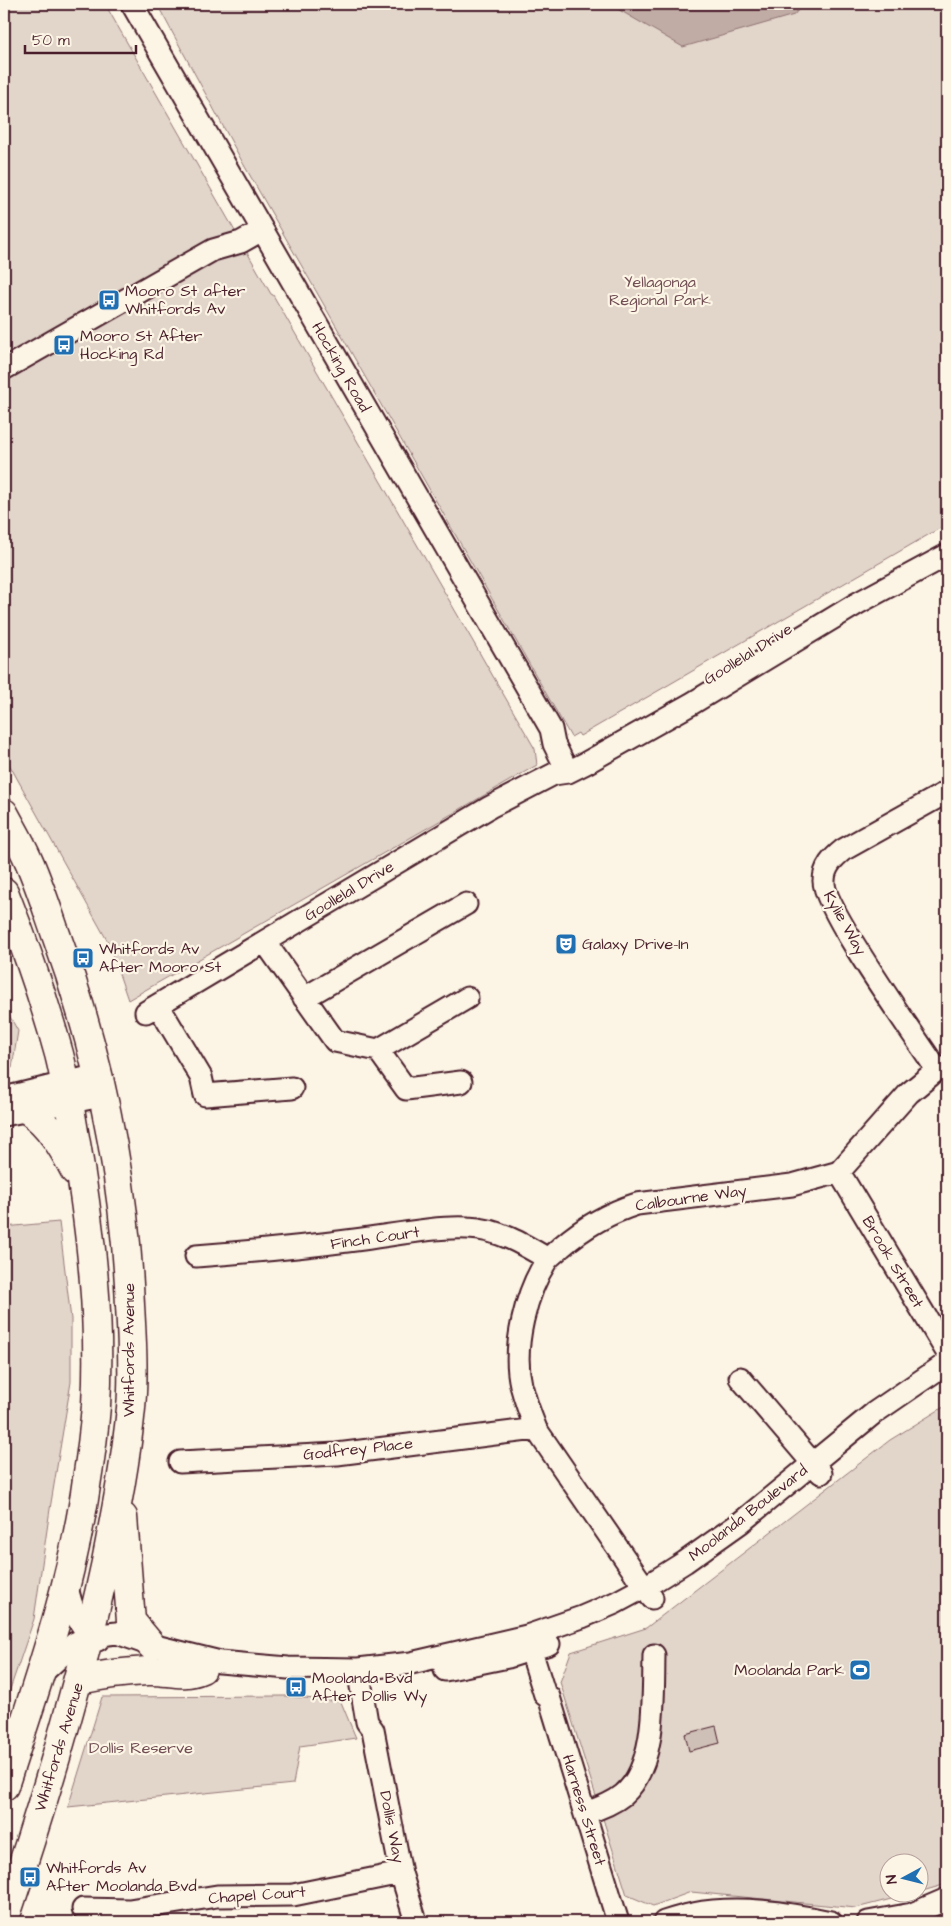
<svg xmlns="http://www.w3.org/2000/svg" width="951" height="1926" font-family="'Architects Daughter',sans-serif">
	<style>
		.built { fill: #eee5d7 }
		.green { fill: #e2d5ca; stroke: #967a7a }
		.water { fill: #c0aca5; stroke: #917474 }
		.building { fill: #cfc0b7; stroke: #4a1f2b }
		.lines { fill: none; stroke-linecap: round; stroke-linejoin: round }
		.minor-casing { stroke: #4a1f2b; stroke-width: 25 }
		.major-casing { stroke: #4a1f2b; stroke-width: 31 }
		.minor { stroke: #fcf5e5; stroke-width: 21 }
		.major { stroke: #fcf5e5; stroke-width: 28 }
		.labels { text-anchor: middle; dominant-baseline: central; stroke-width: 4.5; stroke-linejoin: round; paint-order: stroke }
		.park-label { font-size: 16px; fill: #704c53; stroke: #fcf5e5 }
		.poi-label { font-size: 16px; fill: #4a1f2b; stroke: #fcf5e5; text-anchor: start }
		.street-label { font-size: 16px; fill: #4a1f2b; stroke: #fcf5e5 }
	</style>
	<rect width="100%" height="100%" fill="#fcf5e5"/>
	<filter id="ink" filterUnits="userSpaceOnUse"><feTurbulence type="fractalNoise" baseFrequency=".02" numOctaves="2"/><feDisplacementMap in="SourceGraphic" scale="10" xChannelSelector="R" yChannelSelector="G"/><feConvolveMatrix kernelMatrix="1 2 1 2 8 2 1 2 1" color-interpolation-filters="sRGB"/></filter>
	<g filter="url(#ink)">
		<path class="built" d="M 4,1343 L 7,1348 L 6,1418 L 4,1428 Z"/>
		<path class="green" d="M 4,4 L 105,4 L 271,294 L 273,295 L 535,749 L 537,765 L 128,1000 L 108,942 L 4,755 Z
			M 157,4 L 947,4 L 947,524 L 580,736 L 578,733 L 571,737 L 244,165 Z
			M 4,1006 L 18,1031 L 12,1068 L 4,1072 Z
			M 59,1222 L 71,1319 L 71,1382 L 50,1509 L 34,1619 L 4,1707 L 4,1428 L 6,1418 L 7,1348 L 4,1343 L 4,1227 Z
			M 947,1405 L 947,1884 L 919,1892 L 918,1864 L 888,1864 L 888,1894 L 911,1894 L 856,1908 L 691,1892 L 653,1906 L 627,1895 L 560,1682 L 571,1652 L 646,1628 L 890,1440 Z
			M 287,1696 L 341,1702 L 356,1738 L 300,1746 L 293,1784 L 68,1807 L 102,1697 Z"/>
		<path class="water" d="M 609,4 L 803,4 L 794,15 L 683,47 Z"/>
		<path class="building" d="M 716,1726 L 720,1743 L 689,1751 L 685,1734 Z"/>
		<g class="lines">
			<g class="minor-casing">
				<path id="minor" d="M 132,4 L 551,729 L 554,744 L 568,772
					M 4,369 L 213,250 L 241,242 L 262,230
					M 265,942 L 335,1041 L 378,1050 L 467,998
					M 304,998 L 466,904
					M 158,1005 L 201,1077 L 205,1095 L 292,1088
					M 146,1012 L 490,807 L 554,774 L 568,772 L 586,763 L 691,704 L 858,603 L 947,555
					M 378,1050 L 406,1089 L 461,1082
					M 937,1070 C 918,1040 822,907 824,881 C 824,867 833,858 843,850 L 947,792
					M 4,1098 L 98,1075
					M 4,1115 L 102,1096
					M 839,1172 L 947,1352
					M 196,1256 C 249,1252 302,1247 355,1240 C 389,1236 435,1226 468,1228 C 498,1229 523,1244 548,1259
					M 740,1378 L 821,1473
					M 180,1462 L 337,1454 L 536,1429
					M 66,1582 C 70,1603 78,1630 98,1640
					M 652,1598 L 536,1429 C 530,1414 525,1400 521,1385 C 512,1347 526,1292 547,1260 C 551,1255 557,1251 561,1247 C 584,1227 608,1213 637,1204 L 792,1185 L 839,1172 L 909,1093 L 937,1070 L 947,1067
					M 527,1638 L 545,1695 L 549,1697 L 618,1922
					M 358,1669 L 367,1722 L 373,1730 L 401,1873 L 416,1922
					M 445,1670 L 508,1657 L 549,1644
					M 40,1675 L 75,1643 L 90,1636 L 117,1633 L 151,1645 L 220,1662 L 288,1668 L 358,1669 L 411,1663 L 527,1636 L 582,1617 L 615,1603 L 645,1587 L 685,1562 L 740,1523 L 874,1413 L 947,1363
					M 585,1813 C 598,1809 612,1804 623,1795 C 657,1766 653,1696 654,1655
					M 83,1909 L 129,1910 L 217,1896 L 293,1895 L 401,1873
					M 664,1922 C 673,1919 683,1916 693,1914 C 738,1905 787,1913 831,1922
					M 868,1922 L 912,1914 L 947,1899"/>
			</g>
			<g class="major-casing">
				<path id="major" d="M 4,813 C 12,828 21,843 28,859 C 38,881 46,906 54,929 C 98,1049 125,1177 130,1305 C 132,1339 134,1375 131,1408 C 126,1460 116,1511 106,1562 C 80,1684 44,1803 4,1921
					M 4,892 C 25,945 44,999 59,1054 C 67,1085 71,1117 77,1149 C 91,1234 101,1320 96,1406 C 94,1430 91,1455 87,1479 C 73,1584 36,1686 4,1786
					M 28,1110 C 50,1125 63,1148 75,1171
					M 123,1517 L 131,1621 L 151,1645
					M 79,1680 C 102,1675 124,1672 148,1671 C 169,1670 182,1678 202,1669"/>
			</g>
			<use href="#minor" class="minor"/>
			<use href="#major" class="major"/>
		</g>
	</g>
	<defs>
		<g id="bus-square" transform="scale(1.125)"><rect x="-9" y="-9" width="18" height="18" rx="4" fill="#1f6fb2" stroke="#fcf5e5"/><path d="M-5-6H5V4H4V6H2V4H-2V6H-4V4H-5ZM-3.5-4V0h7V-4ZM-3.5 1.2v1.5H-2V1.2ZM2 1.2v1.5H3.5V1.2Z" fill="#fff"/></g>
		<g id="theatre-square" transform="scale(1.125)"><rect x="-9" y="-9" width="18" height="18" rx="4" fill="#1f6fb2" stroke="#fcf5e5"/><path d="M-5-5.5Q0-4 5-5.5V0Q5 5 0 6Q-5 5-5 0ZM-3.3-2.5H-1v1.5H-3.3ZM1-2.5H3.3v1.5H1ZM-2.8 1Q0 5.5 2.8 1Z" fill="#fff"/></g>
		<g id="stadium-square" transform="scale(1.125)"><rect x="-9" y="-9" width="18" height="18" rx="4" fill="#1f6fb2" stroke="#fcf5e5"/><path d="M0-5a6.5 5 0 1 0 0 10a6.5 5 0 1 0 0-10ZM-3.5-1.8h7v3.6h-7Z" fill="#fff"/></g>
	</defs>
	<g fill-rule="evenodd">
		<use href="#bus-square" x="109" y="300"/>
		<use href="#bus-square" x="64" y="345"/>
		<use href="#theatre-square" x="566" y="944"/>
		<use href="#bus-square" x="83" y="958"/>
		<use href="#stadium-square" x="860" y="1670"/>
		<use href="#bus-square" x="296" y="1687"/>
		<use href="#bus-square" x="30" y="1877"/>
	</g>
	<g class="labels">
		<g class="park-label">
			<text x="660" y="282">Yellagonga<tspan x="660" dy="18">Regional Park</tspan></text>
			<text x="141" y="1748">Dollis Reserve</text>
		</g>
		<g class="poi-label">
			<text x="125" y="291">Mooro St after<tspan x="125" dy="18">Whitfords Av</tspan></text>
			<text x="80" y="336">Mooro St After<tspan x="80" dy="18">Hocking Rd</tspan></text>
			<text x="582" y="944">Galaxy Drive-In</text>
			<text x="99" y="949">Whitfords Av<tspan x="99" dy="18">After Mooro St</tspan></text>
			<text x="844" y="1670" text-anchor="end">Moolanda Park</text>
			<text x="312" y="1678">Moolanda Bvd<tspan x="312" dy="18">After Dollis Wy</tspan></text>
			<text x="46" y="1868">Whitfords Av<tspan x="46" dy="18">After Moolanda Bvd</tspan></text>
		</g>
		<g class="street-label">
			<text transform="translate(341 367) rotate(60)">Hocking Road</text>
			<text transform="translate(748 654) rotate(-32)">Goollelal Drive</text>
			<text transform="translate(349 891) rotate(-31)">Goollelal Drive</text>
			<text transform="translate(845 923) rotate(61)">Kylie Way</text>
			<text transform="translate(691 1198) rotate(-8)">Calbourne Way</text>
			<text transform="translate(375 1238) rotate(-8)">Finch Court</text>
			<text transform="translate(893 1262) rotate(59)">Brook Street</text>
			<text transform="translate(129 1350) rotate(-90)">Whitfords Avenue</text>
			<text transform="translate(358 1449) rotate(-6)">Godfrey Place</text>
			<text transform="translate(748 1513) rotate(-38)">Moolanda Boulevard</text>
			<text transform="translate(59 1747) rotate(-73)">Whitfords Avenue</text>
			<text transform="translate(584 1810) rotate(73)">Harness Street</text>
			<text transform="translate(392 1827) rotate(79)">Dollis Way</text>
			<text transform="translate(257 1895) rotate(-4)">Chapel Court</text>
		</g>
	</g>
	<rect width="951" height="1926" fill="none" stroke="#fcf5e5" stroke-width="20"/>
	<rect x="10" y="10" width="931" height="1906" fill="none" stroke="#4a1f2b" stroke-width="2" filter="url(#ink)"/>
	<g transform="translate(904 1878) rotate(263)"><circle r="24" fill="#fcf5e5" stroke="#b59f9b"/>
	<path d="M0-4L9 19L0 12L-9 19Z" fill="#1f6fb2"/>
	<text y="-8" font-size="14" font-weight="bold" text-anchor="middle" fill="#4a1f2b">N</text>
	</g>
	<path d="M25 45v8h111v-8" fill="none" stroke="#4a1f2b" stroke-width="2.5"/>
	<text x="32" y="45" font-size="15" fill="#4a1f2b" stroke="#fcf5e5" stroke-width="4" paint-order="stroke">50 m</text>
</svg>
